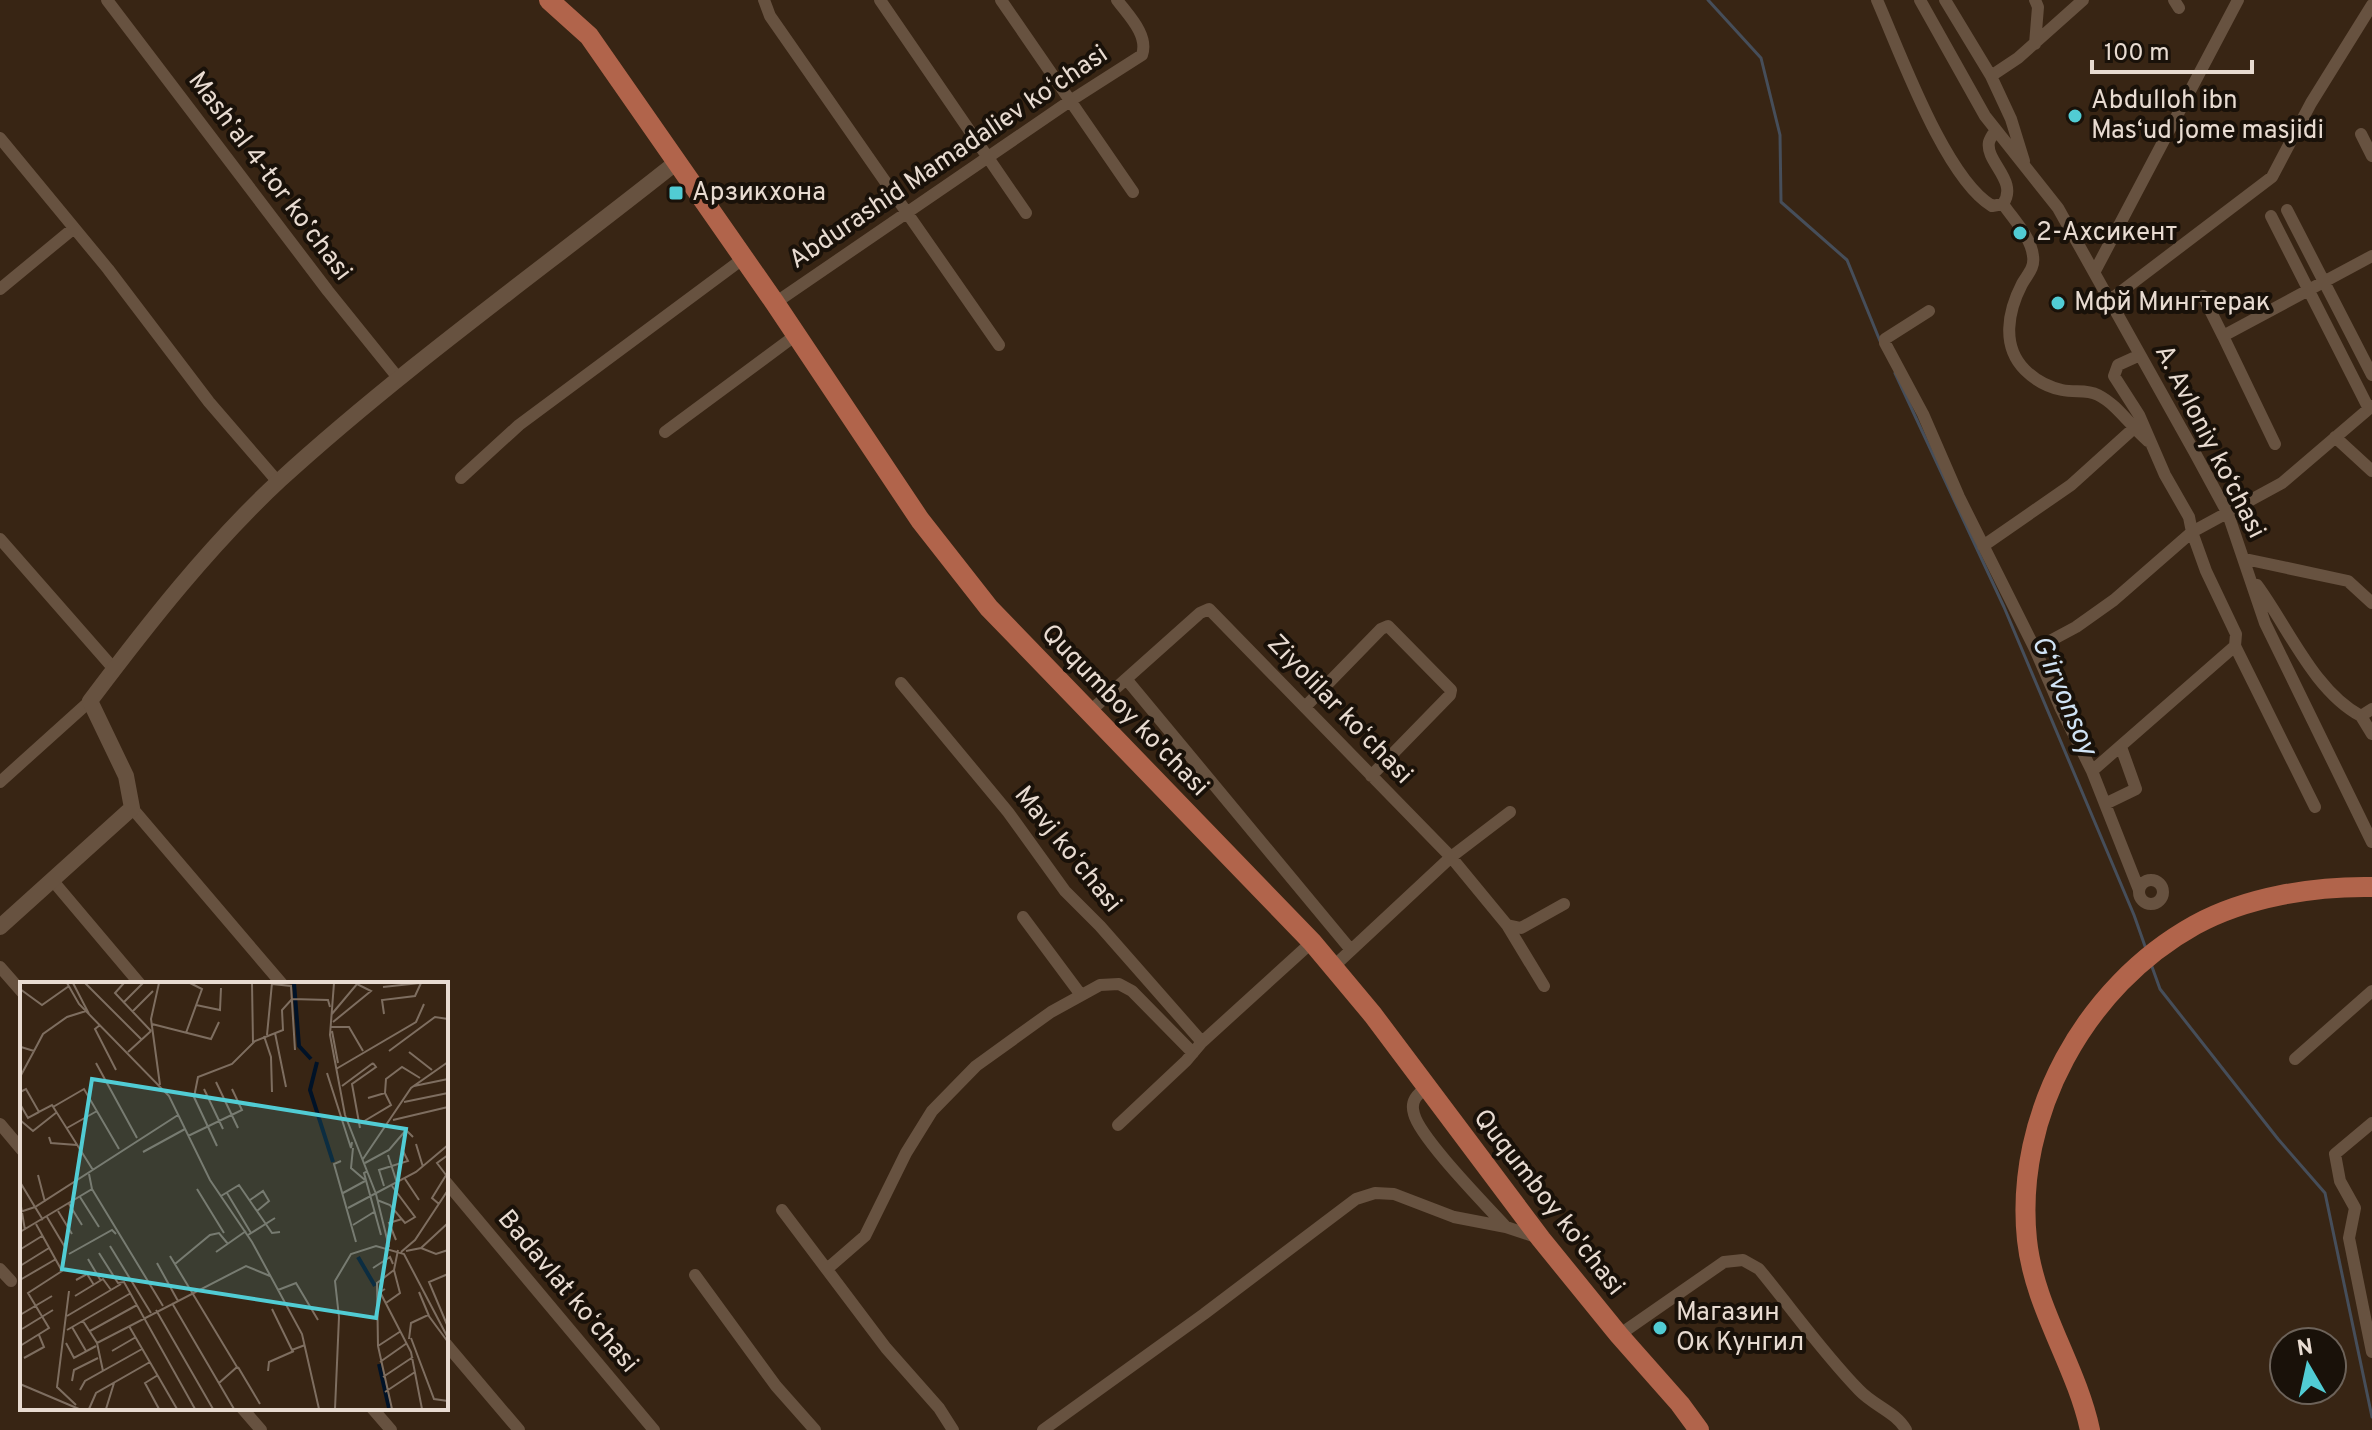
<svg xmlns="http://www.w3.org/2000/svg" width="2372" height="1430" font-family="Overpass,sans-serif">
	<style>
		.lines { fill: none; stroke-linecap: round; stroke-linejoin: round }
		.stream { stroke: #464e5a; stroke-width: 3 }
		.minor { stroke: #675240; stroke-width: 12 }
		.tertiary { stroke: #675240; stroke-width: 16 }
		.primary { stroke: #b1644b; stroke-width: 20 }
		.poi-dot { fill: #51ccd4; stroke: #191109; stroke-width: 3 }
		.labels { text-anchor: middle; dominant-baseline: central; stroke-width: 8; stroke-linejoin: round; paint-order: stroke }
		.poi-label { font-size: 26px; fill: #e8dbd1; stroke: #191109; text-anchor: start }
		.street-label { font-size: 26px; fill: #e8dbd1; stroke: #191109 }
		.water-label { font-size: 28px; font-style: italic; fill: #d0e3f5; stroke: #191109 }
		.inset-river { fill: none; stroke: #001227; stroke-width: 4 }
		.inset-road { fill: none; stroke: #7e6e60; stroke-width: 2 }
		.view { fill: #51ccd4; fill-opacity: 0.15; stroke: #51ccd4; stroke-width: 4 }
		.inset-edge { fill: none; stroke: #e8dbd1; stroke-width: 4 }
	</style>
	<rect width="100%" height="100%" fill="#382514"/>
	<g class="lines">
		<path class="stream" d="M 1708,0 L 1761,58 L 1780,135 L 1781,202 L 1847,260 L 1880,341
			M 1895,373 L 2004,607 L 2134,915 L 2146,949
			M 2151,964 L 2160,989 L 2278,1139 L 2325,1193 L 2372,1417"/>
		<path class="minor" d="M 107,0 L 328,291 L 399,379
			M 764,0 L 770,16 L 999,345
			M 880,0 L 1026,213
			M 1001,0 L 1133,192
			M 1877,0 C 1900,52 1945,178 1992,206 L 2003,204 C 2019,181 1985,162 1989,142 C 1990,138 1993,134 1995,131
			M 1920,0 L 1985,116 L 2058,208 L 2195,453 L 2228,514 L 2265,623 L 2372,842
			M 1945,0 L 1991,76 L 2011,119 L 2024,161
			M 2035,0 L 2038,7 L 2035,44
			M 2174,0 L 2179,8
			M 1991,76 L 2018,58 L 2083,0
			M 2361,134 L 2372,156
			M 0,138 L 108,269 L 209,402 L 278,482
			M 2003,204 C 2013,219 2031,237 2033,256 C 2035,268 2027,275 2022,284 C 2008,311 2001,346 2025,370 C 2035,380 2048,387 2062,390 C 2075,393 2086,389 2098,395 C 2118,405 2131,427 2148,441
			M 2287,210 L 2372,375
			M 2271,216 L 2369,409
			M 2095,271 L 2238,0
			M 0,289 L 74,228
			M 2203,296 L 2223,336
			M 2110,300 L 2272,177 L 2311,103 L 2372,5
			M 775,303 L 1070,101 L 1142,55 C 1149,35 1128,15 1117,0
			M 1929,311 L 1885,339 L 1885,343 L 1923,414 L 1959,497 L 2035,649 L 2061,709 L 2092,771 L 2139,890
			M 2140,355 L 2118,365 L 2114,376 L 2139,415 L 2165,475 L 2189,517 L 2192,532 L 2206,571 L 2236,634 L 2235,646 L 2315,807
			M 665,432 L 796,335
			M 2335,437 L 2372,471
			M 2275,444 L 2223,336 L 2372,256
			M 461,478 L 519,425 L 744,258
			M 0,539 L 114,669
			M 1983,546 L 2071,485 L 2133,429
			M 2245,559 L 2348,581 L 2372,603
			M 2257,585 C 2288,627 2314,691 2361,716
			M 2035,649 L 2076,627 L 2114,600 L 2192,532 L 2282,483 L 2372,406
			M 1127,680 L 1351,950
			M 901,683 L 1008,812 L 1065,891 L 1100,926 L 1202,1042
			M 1306,706 L 1381,629 L 1388,626 L 1451,690 L 1450,695 L 1371,776
			M 2372,709 L 2361,716 L 2372,734
			M 1088,713 L 1200,613 L 1209,609 L 1451,857 L 1507,925 L 1521,928 L 1564,904
			M 2092,771 L 2235,646
			M 0,782 L 90,701
			M 2105,804 L 2136,789 L 2121,747
			M 132,808 L 282,984
			M2139 892a12 12 0 1 1 24 0a12 12 0 1 1-24 0Z
			M 53,881 L 140,984
			M 1023,917 L 1081,995
			M 1507,925 L 1544,986
			M 0,967 L 22,992
			M 1333,967 L 1451,857 L 1510,812
			M 2295,1059 L 2372,991
			M 1427,1088 C 1417,1094 1410,1101 1414,1114 C 1420,1138 1486,1205 1506,1227
			M 2372,1123 L 2335,1154 L 2340,1181 L 2355,1208 L 2349,1238 L 2372,1352
			M 0,1124 L 22,1150
			M 1118,1125 L 1186,1061 L 1202,1042 L 1312,942
			M 446,1182 L 654,1430
			M 782,1210 L 886,1348 L 939,1408 L 953,1430
			M 0,1269 L 11,1281
			M 827,1269 L 865,1236 L 906,1153 L 932,1111 L 976,1066 L 1051,1012 L 1100,985 L 1119,984 L 1132,991 L 1193,1053
			M 695,1275 L 776,1386 L 815,1430
			M 1619,1335 L 1724,1262 L 1743,1260 L 1759,1269 C 1792,1309 1823,1353 1859,1390 C 1874,1406 1896,1412 1906,1430
			M 446,1344 L 519,1430
			M 242,1408 L 261,1430
			M 372,1408 L 391,1430
			M 1043,1430 L 1204,1314 L 1356,1199 L 1375,1193 L 1394,1194 L 1454,1217 L 1506,1227 L 1536,1237"/>
		<path class="tertiary" d="M 0,927 L 132,808 L 126,776 L 90,701 C 148,624 209,546 280,480 C 405,366 545,267 678,161"/>
		<path class="primary" d="M 549,0 L 589,36 L 775,303 L 920,520 L 989,608 L 1312,942 L 1373,1015 L 1541,1239 L 1619,1335 L 1680,1404 L 1699,1430
			M 2090,1430 C 2076,1365 2034,1307 2027,1240 C 2014,1115 2085,986 2195,925 C 2246,897 2314,886 2372,887"/>
	</g>
	<g class="poi-dot">
		<circle cx="2075" cy="116" r="8"/>
		<rect x="668" y="185" width="16" height="16" rx="4"/>
		<circle cx="2020" cy="233" r="8"/>
		<circle cx="2058" cy="303" r="8"/>
		<circle cx="1660" cy="1328" r="8"/>
	</g>
	<g class="labels">
		<g class="poi-label">
			<text x="2091" y="101">Abdulloh ibn<tspan x="2091" dy="30">Mas‘ud jome masjidi</tspan></text>
			<text x="692" y="193">Арзикхона</text>
			<text x="2036" y="233">2-Ахсикент</text>
			<text x="2074" y="303">Мфй Мингтерак</text>
			<text x="1676" y="1313">Магазин<tspan x="1676" dy="30">Ок Кунгил</tspan></text>
		</g>
		<g class="street-label">
			<text transform="translate(949 158) rotate(-34)">Abdurashid Mamadaliev koʻchasi</text>
			<text transform="translate(269 177) rotate(53)">Mashʼal 4-tor koʼchasi</text>
			<text transform="translate(2209 442) rotate(63)">A. Avloniy ko‘chasi</text>
			<text transform="translate(1339 710) rotate(46)">Ziyolilar koʻchasi</text>
			<text transform="translate(1124 711) rotate(46)">Ququmboy ko'chasi</text>
			<text transform="translate(1067 850) rotate(51)">Mavj koʻchasi</text>
			<text transform="translate(1548 1203) rotate(52)">Ququmboy ko'chasi</text>
			<text transform="translate(567 1292) rotate(50)">Badavlat koʻchasi</text>
		</g>
		<g class="water-label">
			<text transform="translate(2063 696) rotate(67)">G‘irvonsoy</text>
		</g>
	</g>
	<g transform="translate(20 982)">
		<rect width="428" height="428" fill="#382514"/>
		<path class="inset-river" d="M 274,1 L 279,64 L 291,77M 297,80 L 290,108 L 313,180M 338,275 L 355,304M 359,382 L 369,426"/>
		<path class="inset-road" d="M 47,1 L 59,22 L 149,114 L 190,198 L 232,260 L 282,352 L 299,427M 53,1 L 69,32M 65,1 L 121,57M 104,1 L 95,11 L 131,49M 139,1 L 131,37 L 140,103M 232,1 L 233,61M 314,1 L 310,53 L 325,133 L 356,212 L 369,265M 252,2 L 271,4 L 275,68M 363,5 L 400,1M 0,7 L 22,23 L 49,4M 103,21 L 123,1M 176,23 L 200,28 L 201,6M 112,30 L 133,9M 364,32 L 362,18 L 395,14 L 401,1M 311,33 L 337,2 L 351,9 L 313,40M 132,42 L 191,57 L 199,40M 80,43 L 75,47 L 96,88M 310,45 L 329,45 L 343,69M 312,49 L 318,81M 166,51 L 182,7 L 170,1M 255,51 L 266,105M 247,53 L 252,1M 244,54 L 251,75 L 252,110M 1,65 L 14,69 L 23,52 L 47,35 L 66,29M 369,69 L 415,35 L 428,37M 108,70 L 131,49M 389,70 L 412,88M 76,81 L 117,156M 316,87 L 396,40 L 404,22M 307,91 L 331,166 L 332,160M 0,95 L 14,69M 196,100 L 218,146M 322,104 L 353,81M 394,104 L 428,97M 184,107 L 203,147M 0,110 L 6,107 L 19,130 L 32,123 L 73,188M 365,111 L 366,97 L 382,85 L 400,96M 384,120 L 428,111M 0,122 L 8,136 L 19,130M 33,125 L 64,107 L 99,167M 0,138 L 13,149 L 37,130M 373,138 L 428,125M 341,141 L 371,123 L 365,111 L 348,116M 47,146 L 77,129M 340,146 L 332,102 L 356,85 L 353,81M 168,154 L 222,128 L 212,107M 29,155 L 31,161 L 57,163M 396,162 L 403,185M 197,164 L 174,115 L 178,95 L 212,82 L 235,59 L 263,48 L 262,28 L 272,17 L 308,18 L 310,25M 333,166 L 331,186 L 345,198M 123,170 L 165,147M 368,173 L 377,201M 343,177 L 391,106 L 428,80M 321,179 L 314,182 L 336,260M 345,181 L 369,168 L 386,148 L 393,155M 348,189 L 344,191 L 361,253M 18,193 L 25,220M 426,193 L 417,181 L 428,173M 385,197 L 399,218M 0,200 L 15,225 L 158,133M 364,204 L 359,188 L 388,179 L 383,169M 72,207 L 143,324M 177,207 L 204,251M 207,211 L 231,251M 323,211 L 345,199M 201,214 L 219,203 L 252,251 L 260,250M 60,215 L 79,245M 230,218 L 243,209 L 249,219 L 237,229M 357,218 L 370,223 L 385,241 L 395,235 L 372,204M 0,219 L 5,248M 49,222 L 62,243M 419,222 L 412,216 L 428,190M 328,226 L 396,190 L 428,163M 38,229 L 52,252M 0,230 L 15,225 L 23,238M 27,235 L 46,267M 333,243 L 354,230M 0,250 L 72,207 L 69,192M 228,253 L 255,236M 376,258 L 369,241 L 382,237M 90,264 L 131,331M 401,266 L 416,272 L 428,268M 1,267 L 22,254M 386,269 L 401,266 L 428,241M 196,270 L 226,249M 381,270 L 395,258 L 428,208M 79,271 L 98,301 L 104,300 L 175,427M 49,272 L 92,248 L 96,252M 150,274 L 217,385 L 199,401M 68,277 L 81,299M 137,281 L 158,319M 155,282 L 190,253 L 199,251 L 208,262M 0,284 L 29,266M 353,286 L 370,275 L 373,282M 428,292 L 409,300 L 428,345M 0,298 L 36,277M 56,298 L 67,292 L 74,303M 365,307 L 360,310 L 391,370 L 402,427M 258,308 L 276,301 L 298,338M 49,309 L 37,405 L 56,423M 399,310 L 409,334M 55,314 L 83,297 L 91,308M 152,321 L 214,427M 366,321 L 380,311 L 374,288M 252,327 L 272,368 L 285,363M 136,328 L 193,427M 0,333 L 32,314M 47,334 L 101,302M 63,339 L 77,361 L 83,389M 109,344 L 157,427M 52,345 L 66,369M 2,347 L 33,328M 47,348 L 111,311M 70,349 L 117,323M 391,356 L 414,417 L 428,419M 389,357 L 391,341 L 408,333 L 428,360M 46,361 L 54,376 L 76,364M 77,361 L 226,284 L 250,294M 0,364 L 29,346 L 8,311 L 42,289 L 16,242M 358,364 L 381,349M 92,369 L 116,355M 4,376 L 24,365 L 19,353M 360,380 L 387,361M 218,385 L 240,422M 248,389 L 249,380 L 274,369M 138,393 L 125,401 L 139,427M 363,395 L 393,375M 52,399 L 54,388 L 78,376M 0,402 L 59,427M 60,408 L 65,399 L 122,367M 365,410 L 395,390M 69,427 L 76,411 L 130,380M 86,427 L 94,401M 315,427 L 319,335 L 315,299 L 331,272 L 356,264 L 384,272 L 428,356M 372,427 L 358,364 L 357,301 L 374,288 L 378,268"/>
		<path class="view" d="M 72,97 L 386,147 L 356,336 L 42,287 Z"/>
		<rect width="428" height="428" class="inset-edge"/>
	</g>
	<g transform="translate(2308 1366) rotate(351)"><circle r="38" fill="#191109" stroke="#6c6259" stroke-width="2"/>
	<path d="M0-6L14 30L0 20L-14 30Z" fill="#51ccd4"/>
	<text y="-12" font-size="22" font-weight="bold" text-anchor="middle" fill="#e8dbd1">N</text>
	</g>
	<path d="M2092 60v12h160v-12" fill="none" stroke="#e8dbd1" stroke-width="4"/>
	<text x="2104" y="60" font-size="24" fill="#e8dbd1" stroke="#191109" stroke-width="6" paint-order="stroke">100 m</text>
</svg>
